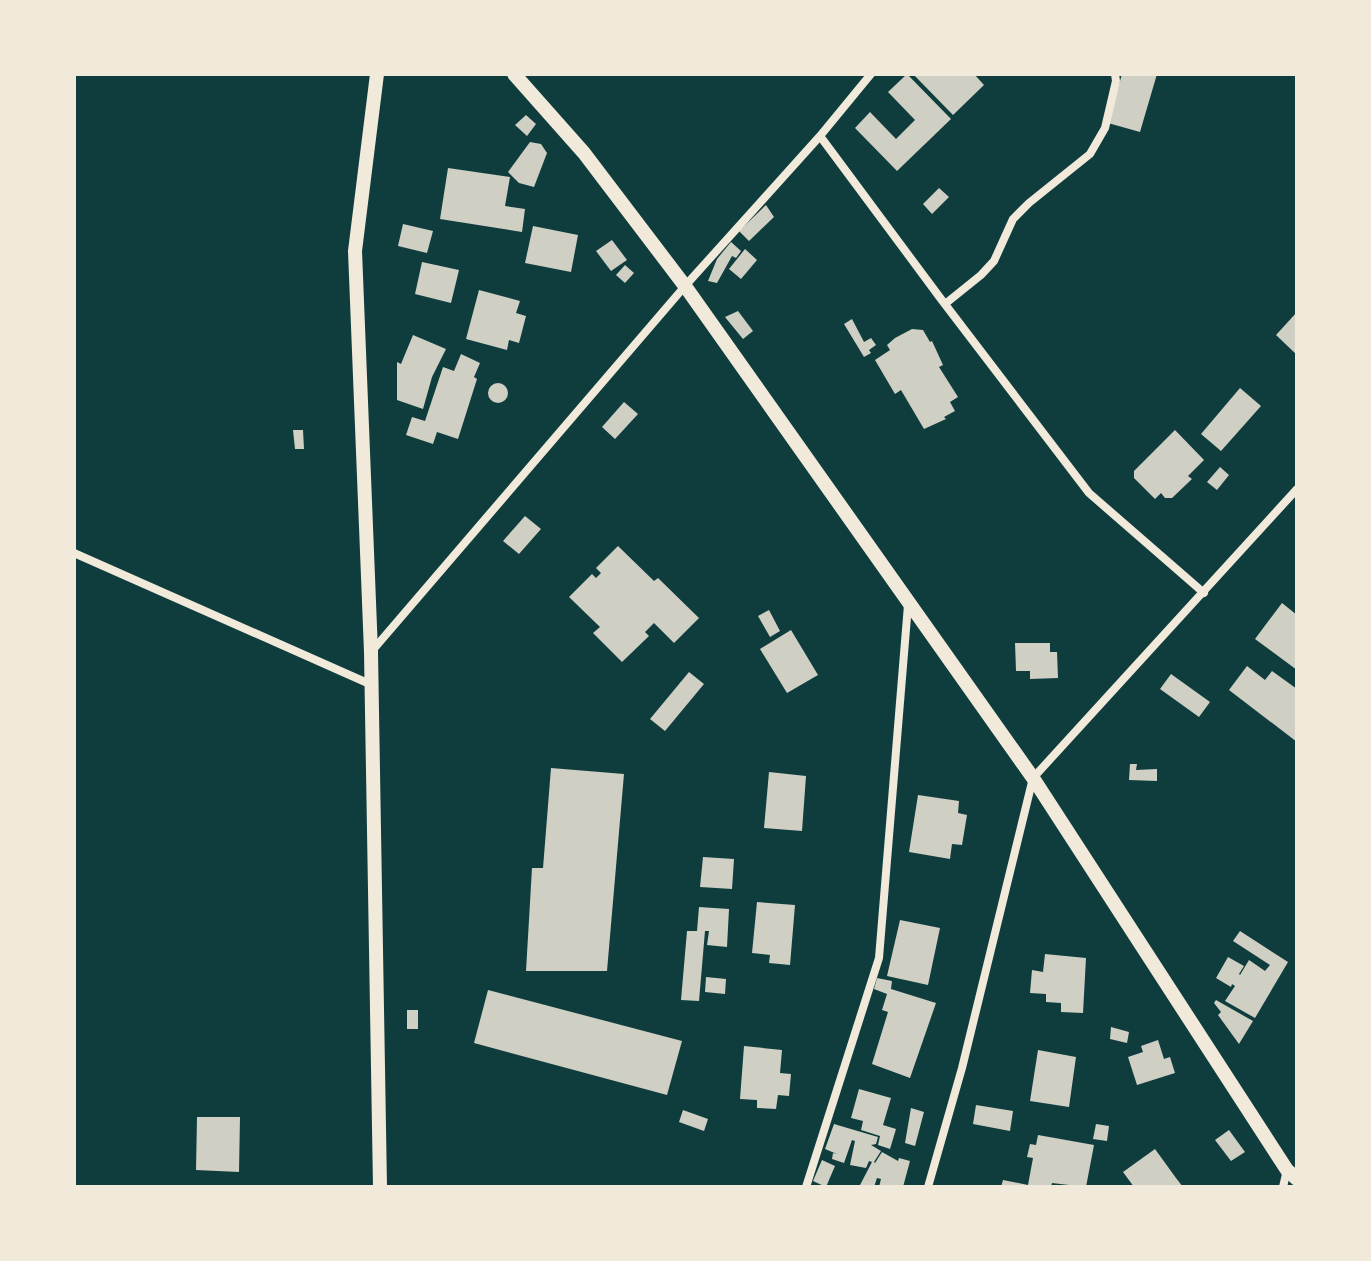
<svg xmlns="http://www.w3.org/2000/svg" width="1371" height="1261" font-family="'Crimson Pro',serif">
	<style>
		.building { fill: #cfcfc3 }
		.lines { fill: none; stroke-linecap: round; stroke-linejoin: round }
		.minor { stroke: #f1e9da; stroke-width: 8 }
		.tertiary { stroke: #f1e9da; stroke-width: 14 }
	</style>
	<rect width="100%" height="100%" fill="#0f3d3e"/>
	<path class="building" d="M 907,74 L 951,119 L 897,171 L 855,128 L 870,112 L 896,139 L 915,120 L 888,92 Z
		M 913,74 L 974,74 L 984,85 L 953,115 Z
		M 1122,74 L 1157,74 L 1140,132 L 1108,123 Z
		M 526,115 L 536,124 L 527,136 L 515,125 Z
		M 530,142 L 541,144 L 547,153 L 534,187 L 519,183 L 508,172 Z
		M 448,168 L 510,177 L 505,206 L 525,209 L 522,232 L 440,219 Z
		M 939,188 L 949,197 L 932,214 L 923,204 Z
		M 766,205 L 774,217 L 749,241 L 739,231 Z
		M 403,224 L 433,231 L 427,253 L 398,246 Z
		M 533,226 L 578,235 L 571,272 L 525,263 Z
		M 612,240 L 627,260 L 611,271 L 596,251 Z
		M 731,242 L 741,251 L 736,258 L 732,256 L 717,283 L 708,281 L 717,259 Z
		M 745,249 L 757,260 L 741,279 L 729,269 Z
		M 422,262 L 459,270 L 451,303 L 415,294 Z
		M 625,265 L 634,273 L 625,283 L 616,275 Z
		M 479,290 L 520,301 L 516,313 L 526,316 L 519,343 L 509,340 L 507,350 L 466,339 Z
		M 738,311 L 753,331 L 743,339 L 725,317 Z
		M 1297,312 L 1297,355 L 1276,335 Z
		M 852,319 L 864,342 L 871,338 L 876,345 L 869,350 L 871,353 L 864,357 L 844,324 Z
		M 912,329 L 923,330 L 930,342 L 932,341 L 943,365 L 939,367 L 958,397 L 950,402 L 955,411 L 944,417 L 946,419 L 924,429 L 901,390 L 895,394 L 875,360 L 890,350 L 887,345 L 895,338 Z
		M 413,335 L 446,349 L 432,377 L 423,409 L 397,400 L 397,362 L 401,364 Z
		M 461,354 L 480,363 L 474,377 L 477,379 L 458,439 L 437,432 L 433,444 L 406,435 L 412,417 L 425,421 L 443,367 L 454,371 Z
		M488 393a10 10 0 1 1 20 0a10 10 0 1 1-20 0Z
		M 1240,388 L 1261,406 L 1221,451 L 1201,434 Z
		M 624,402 L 638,414 L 615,439 L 602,427 Z
		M 293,430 L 303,430 L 304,449 L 295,449 Z
		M 1175,430 L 1204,460 L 1188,476 L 1192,479 L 1172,498 L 1165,498 L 1161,493 L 1155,499 L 1134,478 L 1134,471 Z
		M 1220,467 L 1229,475 L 1217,490 L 1207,482 Z
		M 525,516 L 541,529 L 519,554 L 503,541 Z
		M 618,546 L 654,581 L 658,578 L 699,618 L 674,643 L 654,623 L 645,632 L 649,636 L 622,662 L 593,633 L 600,627 L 569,597 L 592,574 L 596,578 L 601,573 L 596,568 Z
		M 1282,603 L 1297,615 L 1297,670 L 1255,639 Z
		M 769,610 L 780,631 L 770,637 L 758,616 Z
		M 791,630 L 818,675 L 787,693 L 760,649 Z
		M 1015,643 L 1050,643 L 1050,652 L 1057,652 L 1058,678 L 1030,679 L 1030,671 L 1016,671 Z
		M 1247,666 L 1265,680 L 1272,671 L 1297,689 L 1297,742 L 1229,690 Z
		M 689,672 L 704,684 L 665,731 L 650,719 Z
		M 1171,674 L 1210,702 L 1199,717 L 1160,689 Z
		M 1130,764 L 1137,764 L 1136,770 L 1157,769 L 1157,781 L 1129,780 Z
		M 551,768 L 624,774 L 607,971 L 526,971 L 532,868 L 543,868 Z
		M 769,772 L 806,776 L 802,831 L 764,828 Z
		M 918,795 L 959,801 L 958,813 L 967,815 L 962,845 L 952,844 L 950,859 L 909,852 Z
		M 703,857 L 734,859 L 732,889 L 700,887 Z
		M 757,902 L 795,905 L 790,965 L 769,963 L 770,955 L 752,953 Z
		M 699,907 L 729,909 L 727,947 L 707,945 L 709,931 L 705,931 L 699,1001 L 681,1000 L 687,931 L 697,931 Z
		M 900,920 L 940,928 L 928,985 L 887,976 Z
		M 1240,931 L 1288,962 L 1255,1018 L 1225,1001 L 1235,986 L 1232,984 L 1231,987 L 1216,978 L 1228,957 L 1244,966 L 1239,974 L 1240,975 L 1249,960 L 1265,971 L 1270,965 L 1233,941 Z
		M 1045,954 L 1086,958 L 1083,1013 L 1061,1012 L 1061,1003 L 1046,1002 L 1046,994 L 1030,993 L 1032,970 L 1043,972 Z
		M 706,977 L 726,979 L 725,994 L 705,992 Z
		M 877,978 L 892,981 L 891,989 L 936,1003 L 910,1078 L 872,1064 L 888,1012 L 882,1010 L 887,994 L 874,989 Z
		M 488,990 L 682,1041 L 667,1095 L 474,1043 Z
		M 1216,1000 L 1253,1021 L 1239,1044 L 1218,1015 L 1221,1012 L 1214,1003 Z
		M 407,1010 L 418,1010 L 418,1029 L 407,1029 Z
		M 1111,1027 L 1129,1032 L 1127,1043 L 1110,1039 Z
		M 1158,1040 L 1164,1059 L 1170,1057 L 1175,1073 L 1137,1085 L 1128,1057 L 1143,1052 L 1141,1046 Z
		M 744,1046 L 782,1050 L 780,1073 L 791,1074 L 789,1096 L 778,1095 L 776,1109 L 757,1108 L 757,1100 L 740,1099 Z
		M 1038,1050 L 1076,1057 L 1069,1107 L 1030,1101 Z
		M 859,1089 L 891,1098 L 883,1125 L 896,1129 L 890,1149 L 878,1145 L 880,1136 L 861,1130 L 863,1121 L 851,1118 Z
		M 976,1105 L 1013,1111 L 1010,1131 L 973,1124 Z
		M 911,1108 L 924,1112 L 915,1146 L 905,1143 Z
		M 683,1110 L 708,1119 L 704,1131 L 679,1122 Z
		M 197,1117 L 240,1117 L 239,1172 L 196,1170 Z
		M 834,1124 L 878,1137 L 876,1144 L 871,1145 L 881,1151 L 874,1162 L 875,1163 L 882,1152 L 898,1161 L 899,1158 L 910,1161 L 903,1187 L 879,1187 L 881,1179 L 877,1178 L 874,1187 L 859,1187 L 872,1162 L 869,1161 L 866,1168 L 850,1165 L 855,1141 L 852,1140 L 844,1163 L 832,1159 L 833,1153 L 837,1154 L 825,1149 Z
		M 1096,1124 L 1109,1126 L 1107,1141 L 1093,1139 Z
		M 1229,1130 L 1245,1152 L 1231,1161 L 1215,1140 Z
		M 1038,1135 L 1094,1145 L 1086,1187 L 1052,1183 L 1051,1187 L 1001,1187 L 1003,1180 L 1028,1185 L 1033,1158 L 1027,1157 L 1030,1144 L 1036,1145 Z
		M 1155,1149 L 1176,1178 L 1183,1187 L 1134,1187 L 1123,1172 Z
		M 822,1160 L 835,1166 L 826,1187 L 813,1181 Z"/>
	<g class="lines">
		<path class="minor" d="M 820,136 L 941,299 L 1089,493 L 1204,593
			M 945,304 L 981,275 L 994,261 L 1013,219 L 1029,203 L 1090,154 L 1105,128 L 1116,81 L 1115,74
			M 74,553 L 372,685
			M 372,651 L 685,286 L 820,136 L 871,74
			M 806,1187 L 879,958 L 908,605
			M 928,1187 L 962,1068 L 1033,778 L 1297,489
			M 1283,1187 L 1287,1170"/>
		<path class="tertiary" d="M 377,74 L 355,251 L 371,652 L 380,1187
			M 514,74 L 584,153 L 685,286 L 1033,778 L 1287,1170 L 1297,1179"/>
	</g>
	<rect width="1371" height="1261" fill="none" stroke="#f1e9da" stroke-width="152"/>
</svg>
